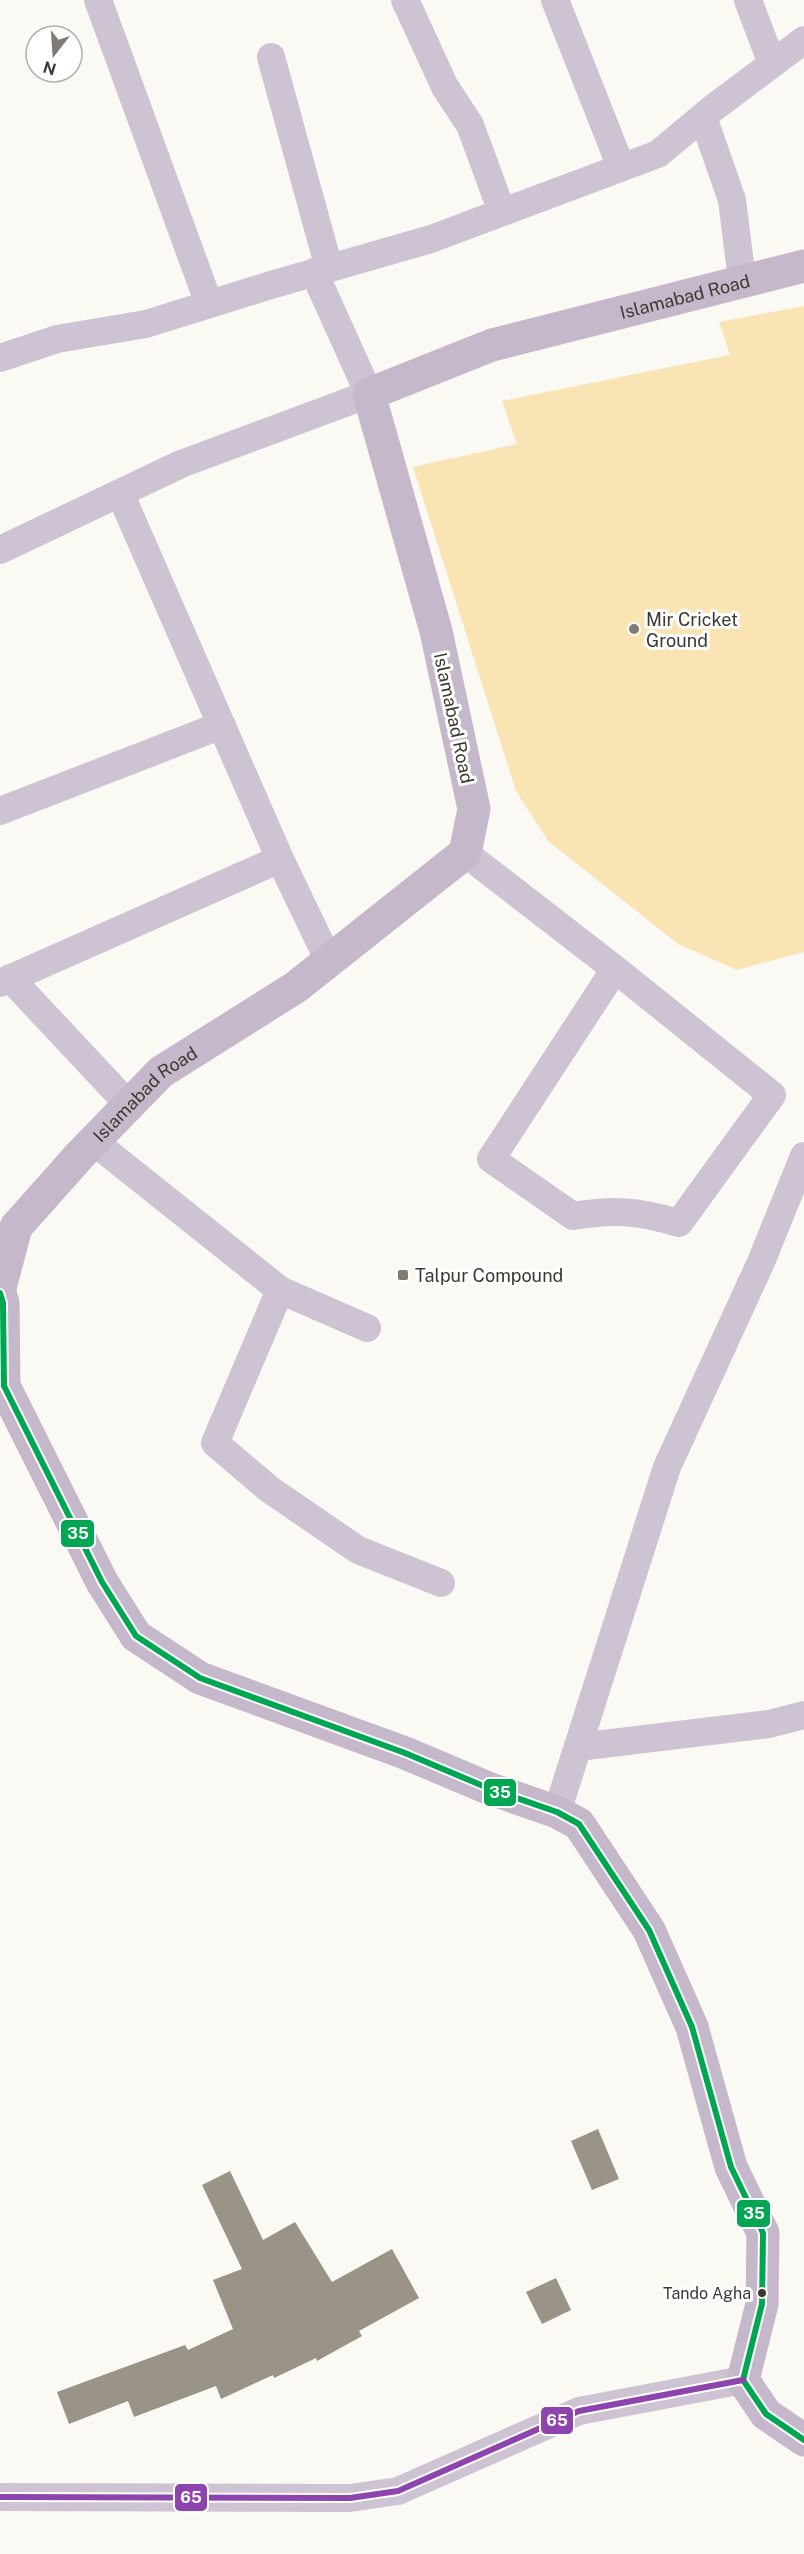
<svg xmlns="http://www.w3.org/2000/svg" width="804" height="2554" font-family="'Public Sans',sans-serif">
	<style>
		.green { fill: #fae4b4 }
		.building { fill: #9a9488 }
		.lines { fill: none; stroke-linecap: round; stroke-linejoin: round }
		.street { stroke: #cec3d2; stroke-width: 28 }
		.secondary { stroke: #c5b8ca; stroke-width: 33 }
		.bus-1-casing { stroke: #fff; stroke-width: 10 }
		.bus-2-casing { stroke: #fff; stroke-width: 10 }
		.bus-1 { stroke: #00a651; stroke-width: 6 }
		.bus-2 { stroke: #8e44ad; stroke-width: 6 }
		.poi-dot { fill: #807c75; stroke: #fff; stroke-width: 2 }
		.bus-dot { fill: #3d3930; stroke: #fff; stroke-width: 2 }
		.labels { text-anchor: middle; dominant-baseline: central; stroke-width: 6; stroke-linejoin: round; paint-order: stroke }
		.bus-label { font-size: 16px; fill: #3d3930; stroke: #fff; text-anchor: end }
		.street-label { font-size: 18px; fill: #3d3930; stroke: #fff }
		.poi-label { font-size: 18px; fill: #3d3930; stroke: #fff; text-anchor: start }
		.line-badge { stroke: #fff; stroke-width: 2 }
		.badge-label { font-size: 16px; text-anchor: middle; font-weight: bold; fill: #fff }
	</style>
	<rect width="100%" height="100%" fill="#fbf9f4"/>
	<path class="green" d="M 804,306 L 804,952 L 737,970 L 678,944 L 548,841 L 516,791 L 413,467 L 517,444 L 502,401 L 730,355 L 719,322 Z"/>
	<path class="building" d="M 598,2129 L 619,2179 L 592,2190 L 571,2141 Z
		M 230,2171 L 263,2240 L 295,2222 L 332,2282 L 392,2249 L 419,2298 L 359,2331 L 362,2336 L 317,2361 L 316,2358 L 274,2378 L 273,2375 L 221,2399 L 216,2386 L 134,2417 L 128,2401 L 69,2424 L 57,2392 L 185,2345 L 188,2350 L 233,2329 L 213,2280 L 242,2269 L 202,2185 Z
		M 556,2278 L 571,2310 L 542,2324 L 526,2292 Z"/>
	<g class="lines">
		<path class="street" d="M 98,0 L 209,304
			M 405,0 L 445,87 L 470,125 L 502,212
			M 555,0 L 621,167
			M 748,0 L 772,64
			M 271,57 L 329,268
			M 703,117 L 732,200 L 742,280
			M 0,358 L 57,339 L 146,324 L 271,285 L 431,239 L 658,154 L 712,109 L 804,40
			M 120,493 L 280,859 L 329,961
			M 0,550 L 181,464 L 369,394 L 314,272
			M 0,811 L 222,725
			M 465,853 L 615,969 L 772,1095 L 679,1223 C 638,1211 615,1209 573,1216 L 491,1159 L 615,969
			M 10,978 L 129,1105
			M 0,983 L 280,859
			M 93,1141 L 280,1290 L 367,1328
			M 280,1290 L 215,1443 L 269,1489 L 358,1550 L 441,1583
			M 578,1747 L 769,1724 L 804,1715
			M 557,1812 L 667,1467 L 761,1262 L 804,1156
			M 0,2497 L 350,2498 L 398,2491 L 579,2411 L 743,2380"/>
		<g class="secondary">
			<path id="s1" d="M 0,1288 L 16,1227 L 80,1155 L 161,1072 L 296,987 L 465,853 L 474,809 L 436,631 L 369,394 L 492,345 L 804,266"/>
			<path d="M 0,1293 L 3,1303 L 4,1386 L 102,1582 L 136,1636 L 200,1678 L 405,1753 L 488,1788 L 557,1812 L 579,1824 L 649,1930 L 692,2027 L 731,2167 L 763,2233 L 762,2304 L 743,2380 L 766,2414 L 804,2440"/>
		</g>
		<g class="bus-1-casing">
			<path id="bus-1" d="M 0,1293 L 3,1303 L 4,1386 L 102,1582 L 136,1636 L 200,1678 L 405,1753 L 488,1788 L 557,1812 L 579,1824 L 649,1930 L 692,2027 L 731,2167 L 763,2233 L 762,2304 L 743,2380 L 766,2414 L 804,2440"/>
		</g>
		<g class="bus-2-casing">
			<path id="bus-2" d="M 0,2497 L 350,2498 L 398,2491 L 579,2411 L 743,2380"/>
		</g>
		<use href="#bus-1" class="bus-1"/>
		<use href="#bus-2" class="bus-2"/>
	</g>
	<g class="poi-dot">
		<circle cx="634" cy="629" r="6"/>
		<rect x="397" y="1269" width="12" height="12" rx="3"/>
	</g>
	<circle class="bus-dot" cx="762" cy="2293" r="5"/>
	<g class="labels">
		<g class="bus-label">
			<text x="751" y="2293">Tando Agha</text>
		</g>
		<g class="street-label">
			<text stroke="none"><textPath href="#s1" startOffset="1455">Islamabad Road</textPath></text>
			<text transform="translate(454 718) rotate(78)">Islamabad Road</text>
			<text stroke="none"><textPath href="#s1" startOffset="249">Islamabad Road</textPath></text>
		</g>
		<g class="poi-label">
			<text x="646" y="619">Mir Cricket<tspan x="646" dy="21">Ground</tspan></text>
			<text x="415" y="1275">Talpur Compound</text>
		</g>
	</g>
	<g class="line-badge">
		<rect x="60" y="1519" width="35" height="29" rx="6" fill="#00a651"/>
		<rect x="483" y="1778" width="34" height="29" rx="6" fill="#00a651"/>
		<rect x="736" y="2199" width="35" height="29" rx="6" fill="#00a651"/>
		<rect x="540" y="2406" width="34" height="29" rx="6" fill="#8e44ad"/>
		<rect x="174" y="2483" width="34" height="29" rx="6" fill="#8e44ad"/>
	</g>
	<g class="badge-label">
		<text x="78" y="1539">35</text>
		<text x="500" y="1798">35</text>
		<text x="754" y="2219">35</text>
		<text x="557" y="2426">65</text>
		<text x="191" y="2503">65</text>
	</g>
	<g transform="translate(54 54) rotate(197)"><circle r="28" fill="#ffffff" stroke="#b1b0ac" stroke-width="1.5"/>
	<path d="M0-4.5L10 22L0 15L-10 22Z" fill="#807c75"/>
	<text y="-9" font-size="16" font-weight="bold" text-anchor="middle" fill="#3d3930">N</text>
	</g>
</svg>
